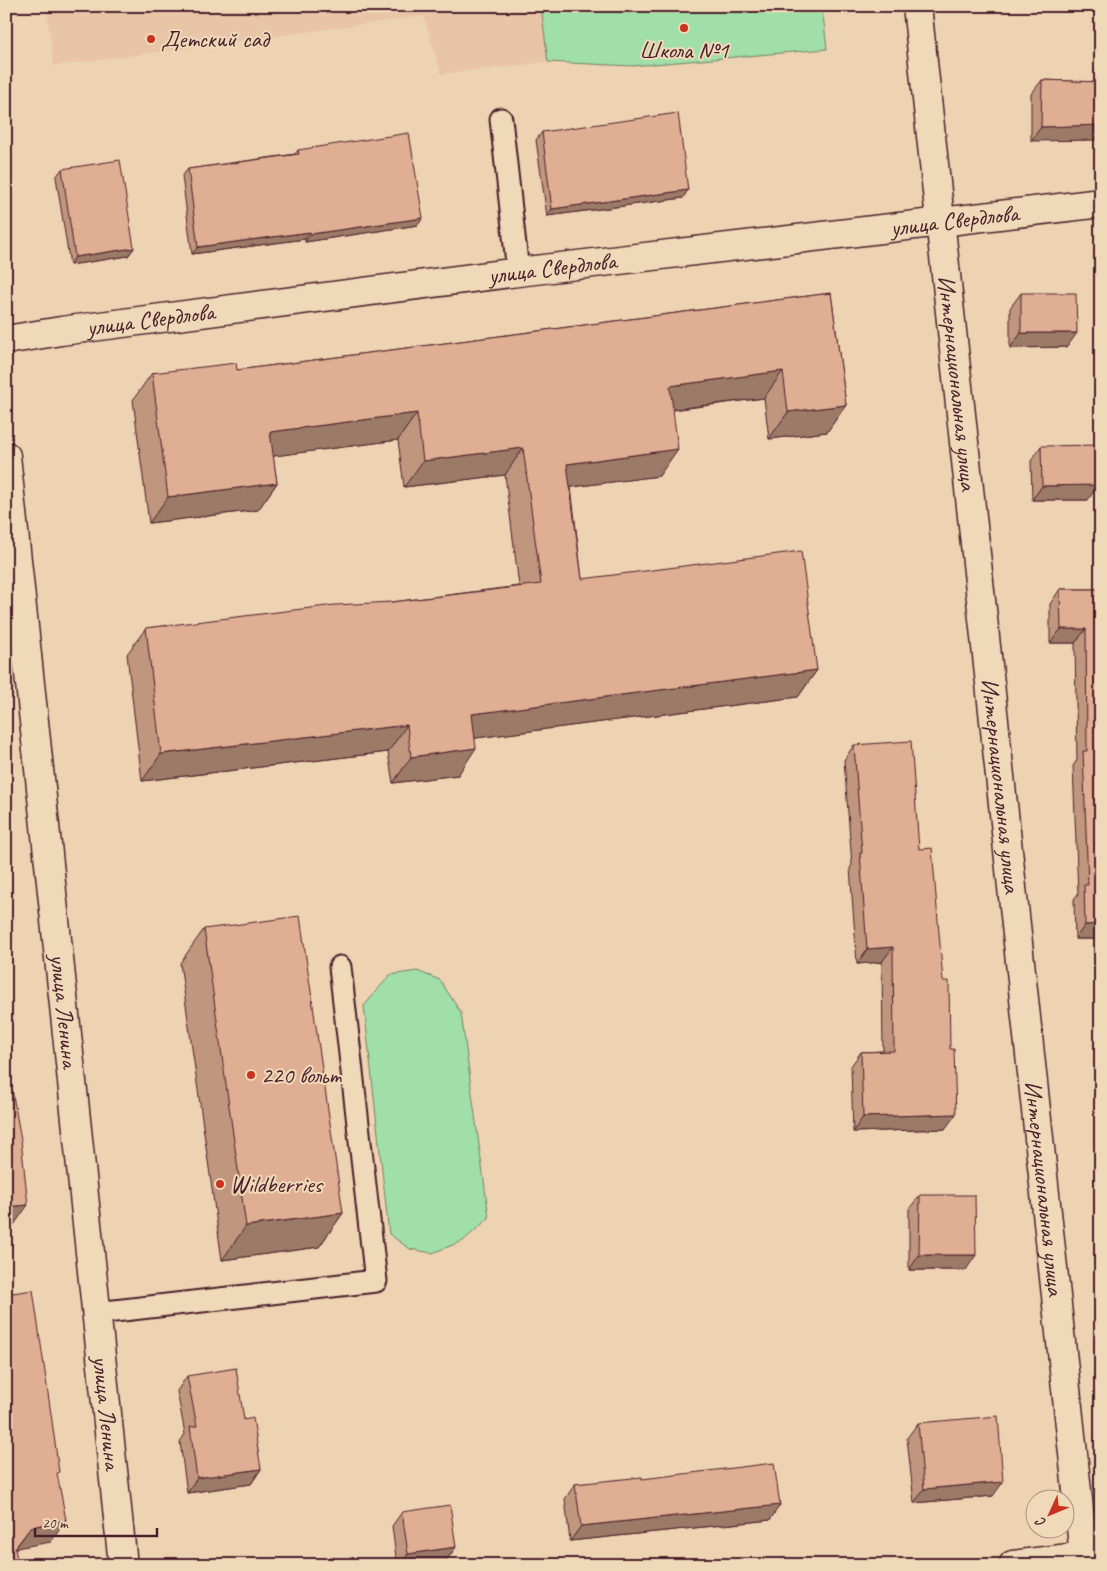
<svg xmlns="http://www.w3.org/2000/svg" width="1107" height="1571" font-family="Caveat,sans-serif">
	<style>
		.built { fill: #e7c5a6 }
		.green { fill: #a0dfa8; stroke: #757f6a }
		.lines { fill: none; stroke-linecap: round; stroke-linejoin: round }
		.service-casing { stroke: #4a1f2b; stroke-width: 25 }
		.minor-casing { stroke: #4a1f2b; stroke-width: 31 }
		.secondary-casing { stroke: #4a1f2b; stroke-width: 31 }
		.primary-casing { stroke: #4a1f2b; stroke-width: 31 }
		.service { stroke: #efd9b8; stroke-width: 21 }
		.minor { stroke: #efd9b8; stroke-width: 28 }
		.secondary { stroke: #efd9b8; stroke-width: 28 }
		.primary { stroke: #efd9b8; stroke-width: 28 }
		.wall { fill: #c0967e; stroke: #4a1f2b }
		.shaded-wall { fill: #9c7a67; stroke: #4a1f2b }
		.building { fill: #dfae93; stroke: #4a1f2b }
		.poi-dot { fill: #c8321e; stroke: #efd9b8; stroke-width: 2 }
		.labels { text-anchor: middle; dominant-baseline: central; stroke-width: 4; stroke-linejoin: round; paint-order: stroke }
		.poi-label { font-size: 24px; fill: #4a1f2b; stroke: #efd9b8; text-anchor: start }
		.street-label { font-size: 24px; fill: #4a1f2b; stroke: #efd9b8 }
	</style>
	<rect width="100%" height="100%" fill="#eed3b2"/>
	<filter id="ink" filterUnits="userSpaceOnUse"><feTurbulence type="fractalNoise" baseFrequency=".02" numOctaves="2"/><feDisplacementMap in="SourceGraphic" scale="10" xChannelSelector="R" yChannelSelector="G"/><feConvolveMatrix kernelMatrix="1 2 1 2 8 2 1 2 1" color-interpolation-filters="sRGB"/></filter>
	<g filter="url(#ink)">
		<path class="built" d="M 46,6 L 822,6 L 827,49 L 632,66 L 548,62 L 441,74 L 424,16 L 54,66 Z"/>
		<path class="green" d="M 541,6 L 822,6 L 827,49 L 632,66 L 548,62 Z
			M 417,971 L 440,980 L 461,1013 L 489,1218 L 463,1241 L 432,1253 L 410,1249 L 389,1234 L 364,1006 L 390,975 Z"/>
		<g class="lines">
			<g class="service-casing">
				<path id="service" d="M 501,119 L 518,272
					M 97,1313 L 376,1281 L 340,967"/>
			</g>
			<g class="minor-casing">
				<g id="minor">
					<path id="s1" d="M 6,340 L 61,331 L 518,272 L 1101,203"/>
					<path d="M 1013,1565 L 1101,1554"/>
				</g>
			</g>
			<g class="secondary-casing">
				<g id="secondary">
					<path id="s2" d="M 6,456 L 123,1565"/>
				</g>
			</g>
			<g class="primary-casing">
				<g id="primary">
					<path id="s3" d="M 917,6 L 1085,1565"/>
				</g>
			</g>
			<use href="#service" class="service"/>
			<use href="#minor" class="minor"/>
			<use href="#secondary" class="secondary"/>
			<use href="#primary" class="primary"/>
		</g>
		<path class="wall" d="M 1042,80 L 1101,82 L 1031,141 L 1031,94 Z
			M 542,132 L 683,198 L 547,216 L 536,140 Z
			M 298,150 L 418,225 L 305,242 L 305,239 L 192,254 L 182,176 L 188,169 L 295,154 Z
			M 62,169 L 134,248 L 128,256 L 70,265 L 56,177 Z
			M 831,293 L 846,405 L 827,432 L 769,439 L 764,398 L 673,410 L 659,476 L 571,487 L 582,579 L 817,670 L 798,697 L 475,738 L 458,775 L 393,783 L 388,752 L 142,781 L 127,654 L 146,628 L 392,602 L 519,586 L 505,475 L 404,487 L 398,440 L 273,456 L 277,483 L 258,510 L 149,523 L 133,400 L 152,373 L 237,370 Z
			M 1021,293 L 1067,347 L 1010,348 L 1010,308 Z
			M 1041,446 L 1088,500 L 1032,500 L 1031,461 Z
			M 1060,589 L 1101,589 L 1101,1037 L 1099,1037 L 1098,939 L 1075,939 L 1074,899 L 1078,894 L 1073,766 L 1077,760 L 1075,643 L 1050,643 L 1050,604 Z
			M 854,745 L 919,849 L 945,1129 L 853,1132 L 851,1066 L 861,1052 L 883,1051 L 882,962 L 857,964 L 850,868 L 852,865 L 844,760 Z
			M 204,929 L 343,1213 L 319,1247 L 222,1260 L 180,963 Z
			M 920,1195 L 966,1270 L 909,1270 L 909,1209 Z
			M 187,1376 L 244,1420 L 261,1469 L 251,1484 L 187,1493 L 180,1442 L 185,1434 L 177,1391 Z
			M 918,1423 L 993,1496 L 914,1503 L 907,1438 Z
			M 642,1479 L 770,1520 L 570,1541 L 565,1499 L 575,1484 Z
			M 402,1512 L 456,1547 L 445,1562 L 424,1565 L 397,1565 L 392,1526 Z"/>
		<path class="shaded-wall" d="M 1101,125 L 1101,140 L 1031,141 L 1041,127 Z
			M 688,190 L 683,198 L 547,216 L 552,209 Z
			M 423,218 L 418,225 L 305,242 L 311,234 Z
			M 310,232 L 305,239 L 192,254 L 198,247 Z
			M 134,248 L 128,256 L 70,265 L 75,257 Z
			M 1021,333 L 1077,333 L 1067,347 L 1010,348 Z
			M 783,371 L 764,398 L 651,412 L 670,386 Z
			M 846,405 L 827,432 L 769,439 L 788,412 Z
			M 417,413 L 398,440 L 251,459 L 270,432 Z
			M 523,448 L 505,475 L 404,487 L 423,461 Z
			M 678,449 L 659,476 L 549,490 L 567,464 Z
			M 277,483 L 258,510 L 149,523 L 168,497 Z
			M 1098,485 L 1088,500 L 1032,500 L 1042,486 Z
			M 1061,629 L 1086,629 L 1075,643 L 1050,643 Z
			M 817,670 L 798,697 L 453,741 L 472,714 Z
			M 407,725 L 388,752 L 142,781 L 161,754 Z
			M 476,748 L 458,775 L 393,783 L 411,757 Z
			M 1101,924 L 1101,934 L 1098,939 L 1075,939 L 1085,925 Z
			M 893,947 L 882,962 L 857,964 L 867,949 Z
			M 956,1114 L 945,1129 L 853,1132 L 863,1117 Z
			M 28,1205 L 11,1229 L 6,1229 L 6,1207 Z
			M 343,1213 L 319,1247 L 222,1260 L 246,1226 Z
			M 919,1255 L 976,1255 L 966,1270 L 909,1270 Z
			M 261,1469 L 251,1484 L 187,1493 L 197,1478 Z
			M 1003,1482 L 993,1496 L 914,1503 L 924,1489 Z
			M 780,1505 L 770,1520 L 570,1541 L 581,1526 Z
			M 66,1520 L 51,1542 L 16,1548 L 6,1561 L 31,1527 Z
			M 456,1547 L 445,1562 L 424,1565 L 400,1565 L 408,1554 Z"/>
		<path class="building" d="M 1042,80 L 1101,82 L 1101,125 L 1041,127 Z
			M 678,113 L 688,190 L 552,209 L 542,132 Z
			M 409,133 L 423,218 L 311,234 L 310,232 L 198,247 L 188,169 L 299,154 L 298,150 Z
			M 120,160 L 134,248 L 75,257 L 62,169 Z
			M 831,293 L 846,405 L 788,412 L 783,371 L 670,386 L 678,449 L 567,464 L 582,579 L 801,551 L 817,670 L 472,714 L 476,748 L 411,757 L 407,725 L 161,754 L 146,628 L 335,605 L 392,602 L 541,584 L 523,448 L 423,461 L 417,413 L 270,432 L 277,483 L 168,497 L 152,373 L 236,363 L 237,370 Z
			M 1021,293 L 1076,293 L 1077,333 L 1021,333 Z
			M 1098,445 L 1098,485 L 1042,486 L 1041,446 Z
			M 1060,589 L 1101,589 L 1101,924 L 1085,925 L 1084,885 L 1088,885 L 1083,751 L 1087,751 L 1086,629 L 1061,629 Z
			M 911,741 L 919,849 L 932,848 L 943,981 L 949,981 L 950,1049 L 954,1049 L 956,1114 L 863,1117 L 861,1052 L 894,1051 L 893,947 L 867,949 L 860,853 L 862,853 L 854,745 Z
			M 300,916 L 343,1213 L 246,1226 L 204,929 Z
			M 6,1000 L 10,1032 L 6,1032 Z
			M 6,1056 L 21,1140 L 28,1205 L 6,1207 Z
			M 920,1195 L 975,1195 L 976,1255 L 919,1255 Z
			M 33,1290 L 50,1407 L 59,1472 L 57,1473 L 66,1520 L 31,1527 L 15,1548 L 18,1565 L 6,1565 L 6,1294 Z
			M 236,1368 L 244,1420 L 253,1418 L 261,1469 L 197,1478 L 190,1427 L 197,1426 L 187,1376 Z
			M 998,1416 L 1003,1482 L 924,1489 L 918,1423 Z
			M 774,1463 L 780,1505 L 581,1526 L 575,1484 L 642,1477 L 642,1479 Z
			M 450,1505 L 456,1547 L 408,1554 L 402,1512 Z"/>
	</g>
	<g class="poi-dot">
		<circle cx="684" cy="28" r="5"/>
		<circle cx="151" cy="39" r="5"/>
		<circle cx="251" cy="1075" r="5"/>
		<circle cx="220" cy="1184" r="5"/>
	</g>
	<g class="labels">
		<g class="poi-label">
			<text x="161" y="39">Детский сад</text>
			<text x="684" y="50" text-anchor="middle">Школа №1</text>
			<text x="261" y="1075">220 вольт</text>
			<text x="230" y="1184">Wildberries</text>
		</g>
		<g class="street-label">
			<text stroke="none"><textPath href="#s1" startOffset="956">улица Свердлова</textPath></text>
			<text stroke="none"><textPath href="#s1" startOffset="551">улица Свердлова</textPath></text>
			<text stroke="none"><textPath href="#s1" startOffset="146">улица Свердлова</textPath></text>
			<text stroke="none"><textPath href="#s3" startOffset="379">Интернациональная улица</textPath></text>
			<text stroke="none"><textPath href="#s3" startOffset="784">Интернациональная улица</textPath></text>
			<text stroke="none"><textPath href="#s2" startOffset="558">улица Ленина</textPath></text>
			<text stroke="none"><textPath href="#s3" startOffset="1189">Интернациональная улица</textPath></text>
			<text stroke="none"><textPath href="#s2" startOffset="962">улица Ленина</textPath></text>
		</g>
	</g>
	<rect width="1107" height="1571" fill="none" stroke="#efd9b8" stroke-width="25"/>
	<rect x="12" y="12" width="1082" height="1546" fill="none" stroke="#4a1f2b" stroke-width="2" filter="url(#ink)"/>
	<g transform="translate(1050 1514) rotate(226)"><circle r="24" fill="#efd9b8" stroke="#ad8f80"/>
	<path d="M0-4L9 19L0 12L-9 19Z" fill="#c8321e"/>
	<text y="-8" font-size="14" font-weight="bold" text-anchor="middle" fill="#4a1f2b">С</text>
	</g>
	<path d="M35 1528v8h122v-8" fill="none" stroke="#4a1f2b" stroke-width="2.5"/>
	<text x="42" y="1528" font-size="15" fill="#4a1f2b" stroke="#efd9b8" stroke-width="4" paint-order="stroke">20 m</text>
</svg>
